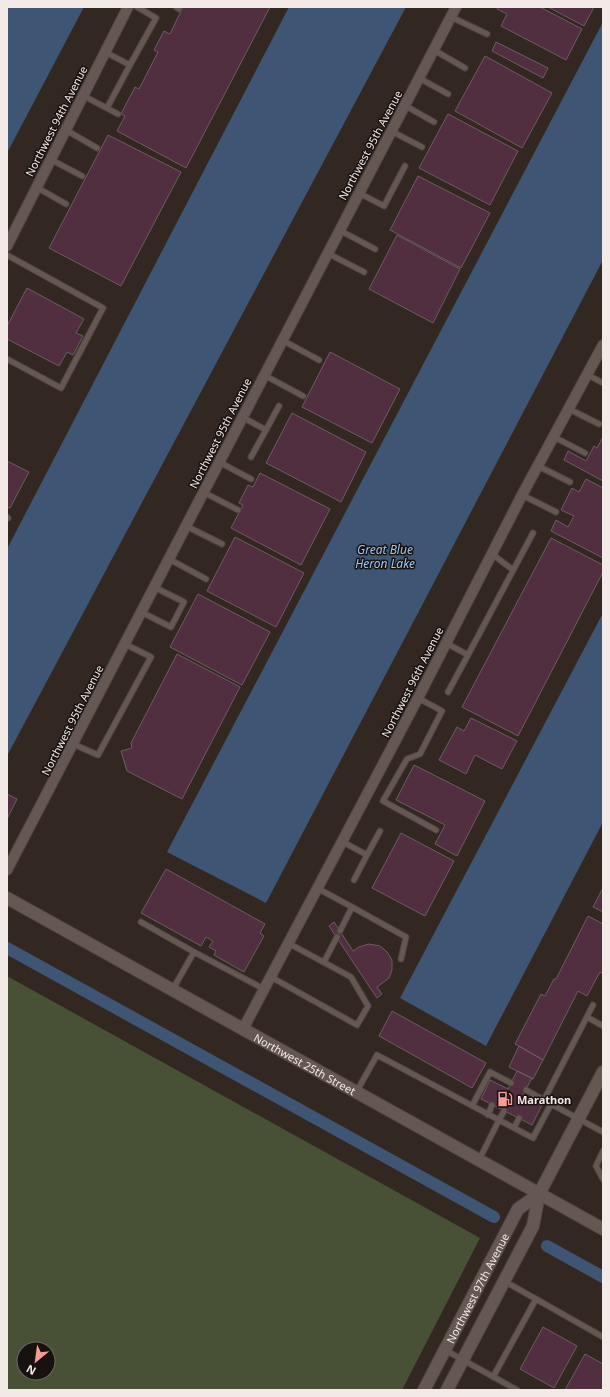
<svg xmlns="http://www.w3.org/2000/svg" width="610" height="1397" font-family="'Noto Sans',sans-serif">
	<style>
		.green { fill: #485036; fill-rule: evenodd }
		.water { fill: #3e5673 }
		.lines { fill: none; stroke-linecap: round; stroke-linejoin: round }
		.canal { stroke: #3e5673; stroke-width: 12 }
		.building { fill: #522f40; stroke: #6b5d63 }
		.lane-casing { stroke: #4e4441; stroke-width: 7 }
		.street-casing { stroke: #4e4441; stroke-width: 12 }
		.secondary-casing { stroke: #4e4441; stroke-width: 14 }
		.lane { stroke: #655752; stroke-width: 5 }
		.street { stroke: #655752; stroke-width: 10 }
		.secondary { stroke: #655752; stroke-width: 12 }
		.labels { text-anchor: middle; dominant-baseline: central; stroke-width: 3; stroke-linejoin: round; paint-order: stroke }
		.street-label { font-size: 11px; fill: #f2eae7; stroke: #17120f }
		.poi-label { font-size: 11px; font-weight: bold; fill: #f2eae7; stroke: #17120f; text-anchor: start }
		.water-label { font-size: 12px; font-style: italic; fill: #9cc6fb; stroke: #17120f }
	</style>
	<rect width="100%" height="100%" fill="#332722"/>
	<path class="green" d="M 7,976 L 480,1238 L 402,1390 L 7,1390 ZM 24,1349 L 48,1349 L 48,1373 L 24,1373 Z"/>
	<path class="water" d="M 7,7 L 84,7 L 7,153 Z
		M 289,7 L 406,7 L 7,756 L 7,549 Z
		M 603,22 L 603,260 L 266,903 L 167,852 Z
		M 603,613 L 603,822 L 486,1046 L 400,998 Z"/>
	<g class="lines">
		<path class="canal" d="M 7,948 L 494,1217
			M 547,1246 L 603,1277"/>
	</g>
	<path class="building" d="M 183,7 L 270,7 L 186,168 L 117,131 L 125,116 L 121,114 L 135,87 L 139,89 L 158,52 L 154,50 L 164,31 L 170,34 Z
		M 498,7 L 540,7 L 582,29 L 566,60 L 501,26 L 507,14 L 497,9 Z
		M 548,7 L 594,7 L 584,26 Z
		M 496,42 L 548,68 L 543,78 L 492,51 Z
		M 485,56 L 552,93 L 522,148 L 455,111 Z
		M 448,114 L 518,151 L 490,205 L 419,168 Z
		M 108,135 L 181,172 L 121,286 L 49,248 Z
		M 418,176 L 490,213 L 461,268 L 390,230 Z
		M 397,235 L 460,269 L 433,323 L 369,289 Z
		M 27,288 L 84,319 L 76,333 L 83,336 L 73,355 L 67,352 L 59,366 L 7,339 L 7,326 Z
		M 330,352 L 400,389 L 372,443 L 302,407 Z
		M 292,413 L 366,452 L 341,502 L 266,463 Z
		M 603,437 L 603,481 L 564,460 L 568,451 L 586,461 L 594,446 L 597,448 Z
		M 7,461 L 29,472 L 10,508 L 7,507 Z
		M 260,473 L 330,509 L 301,565 L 231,528 L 243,505 L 239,503 L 248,485 L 253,487 Z
		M 586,479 L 603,488 L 603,558 L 551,531 L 556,520 L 568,527 L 574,516 L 561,510 L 572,488 L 579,492 Z
		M 235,537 L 304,573 L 276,627 L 207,591 Z
		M 551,538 L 603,565 L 603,572 L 518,736 L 462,707 Z
		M 198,594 L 270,632 L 242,685 L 170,647 Z
		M 177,654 L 240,687 L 182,799 L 127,771 L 121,751 L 132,748 L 131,743 Z
		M 471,718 L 517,741 L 502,769 L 475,755 L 466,774 L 439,760 L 457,727 L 464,731 Z
		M 414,765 L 485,801 L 457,856 L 435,844 L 445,825 L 396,800 Z
		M 7,794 L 17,799 L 7,819 Z
		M 401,833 L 454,861 L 425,916 L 372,888 Z
		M 166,869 L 265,924 L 260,933 L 264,936 L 244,972 L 214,955 L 216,951 L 209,947 L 213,941 L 206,937 L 201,946 L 141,913 Z
		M 603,888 L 603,912 L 593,907 Z
		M 588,916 L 603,924 L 603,974 L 600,972 L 587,996 L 578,991 L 543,1060 L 515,1044 L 541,994 L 545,996 L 554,979 L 556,979 Z
		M 334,922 L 353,951 L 359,947 L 369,944 L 380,946 L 387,952 L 392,960 L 392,970 L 389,978 L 377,987 L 382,994 L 377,998 L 329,926 Z
		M 392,1011 L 486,1063 L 472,1088 L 379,1036 Z
		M 519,1046 L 543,1060 L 533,1079 L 509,1067 Z
		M 517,1071 L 532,1078 L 523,1095 L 542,1105 L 532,1125 L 481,1099 L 490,1080 L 508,1089 Z
		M 543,1327 L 577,1346 L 554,1388 L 520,1369 Z
		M 585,1354 L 603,1364 L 603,1390 L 565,1390 Z"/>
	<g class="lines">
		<g class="lane-casing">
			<path id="lane" d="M 176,7 L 179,9
				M 451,17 L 487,34
				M 434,50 L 465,68
				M 105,52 L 130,65 L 107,108
				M 130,65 L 156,18 L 137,7
				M 419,78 L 448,94
				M 82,95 L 118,114
				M 404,105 L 434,122
				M 66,130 L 97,148
				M 391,131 L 422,147
				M 50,159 L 82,176
				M 36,187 L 66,204
				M 359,193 L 384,206 L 405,166
				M 339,230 L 375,249
				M 327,253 L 364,272
				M 7,255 L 103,308 L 61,388 L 7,359
				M 282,340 L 319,360
				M 264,375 L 303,396
				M 588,375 L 603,383
				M 569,409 L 599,424
				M 242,417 L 266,430 L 251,457
				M 266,430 L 279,406
				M 554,437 L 585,453
				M 219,462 L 251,479
				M 538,466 L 570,482
				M 203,492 L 238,510
				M 522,495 L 556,512
				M 7,517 L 8,518
				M 186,526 L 222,544
				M 492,554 L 513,570
				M 169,559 L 206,579
				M 141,612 L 171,627 L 184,602 L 154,587
				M 446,643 L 468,655 L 448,692
				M 468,655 L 533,533
				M 418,698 L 442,711 L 420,754 L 407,759 L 383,801 L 436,830
				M 73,744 L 98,755 L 151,657 L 125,644
				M 343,842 L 367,855 L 354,880
				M 367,855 L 380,831
				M 317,888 L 352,907 L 340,931
				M 352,907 L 406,937 L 401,959
				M 141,922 L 194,952 L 173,989
				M 194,952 L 264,989
				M 324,962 L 337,937
				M 271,977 L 357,1025 L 368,1006 L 351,977 L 288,943
				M 587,1017 L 603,1026
				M 526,1090 L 544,1100
				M 357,1091 L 377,1055 L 499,1120 L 479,1160
				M 551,1104 L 544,1100 L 593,1005
				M 472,1106 L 490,1072 L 511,1083
				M 504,1111 L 499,1120 L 533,1138 L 551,1104 L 603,1132
				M 488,1115 L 492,1105
				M 514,1128 L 519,1118
				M 603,1151 L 596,1166 L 603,1179
				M 504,1281 L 536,1299
				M 445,1350 L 517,1390
				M 493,1377 L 536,1299 L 603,1337"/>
		</g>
		<g class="street-casing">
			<path id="street" d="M 7,246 L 128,7
				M 7,870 L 456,7
				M 243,1029 L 418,698 L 522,495 L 603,345"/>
		</g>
		<g class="secondary-casing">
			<g id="secondary">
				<path id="s1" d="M 7,898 L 603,1229"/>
				<path id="s2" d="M 424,1390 L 518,1209 L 539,1194"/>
				<path d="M 447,1390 L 533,1226 L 539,1194 L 603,1072"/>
			</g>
		</g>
		<use href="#lane" class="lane"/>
		<use href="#street" class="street"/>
		<use href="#secondary" class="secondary"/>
	</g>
	<defs>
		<g id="fuel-bare" transform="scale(1.2)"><path d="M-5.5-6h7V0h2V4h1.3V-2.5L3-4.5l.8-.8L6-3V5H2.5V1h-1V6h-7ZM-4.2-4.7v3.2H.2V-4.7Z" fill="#f59c95" stroke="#17120f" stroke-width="2.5" paint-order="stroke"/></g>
	</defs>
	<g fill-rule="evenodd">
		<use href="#fuel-bare" x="505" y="1099"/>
	</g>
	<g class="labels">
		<g class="street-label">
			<text transform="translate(56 121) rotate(-63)">Northwest 94th Avenue</text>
			<text transform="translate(370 145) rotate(-62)">Northwest 95th Avenue</text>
			<text transform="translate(220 433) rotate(-63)">Northwest 95th Avenue</text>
			<text transform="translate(412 682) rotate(-63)">Northwest 96th Avenue</text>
			<text transform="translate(72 720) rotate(-63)">Northwest 95th Avenue</text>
			<text stroke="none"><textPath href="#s1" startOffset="341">Northwest 25th Street</textPath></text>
			<text stroke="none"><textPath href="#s2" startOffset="115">Northwest 97th Avenue</textPath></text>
		</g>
		<g class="poi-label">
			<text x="517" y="1099">Marathon</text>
		</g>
		<g class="water-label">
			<text x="385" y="549">Great Blue<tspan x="385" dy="14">Heron Lake</tspan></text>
		</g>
	</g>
	<rect width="610" height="1397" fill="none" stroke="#f2eae7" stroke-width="16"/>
	<g transform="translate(36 1361) rotate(209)"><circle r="19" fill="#17120f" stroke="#6f6865"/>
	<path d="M0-3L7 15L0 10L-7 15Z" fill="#f59c95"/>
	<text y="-6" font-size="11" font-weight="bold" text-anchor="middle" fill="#f2eae7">N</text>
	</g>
</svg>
